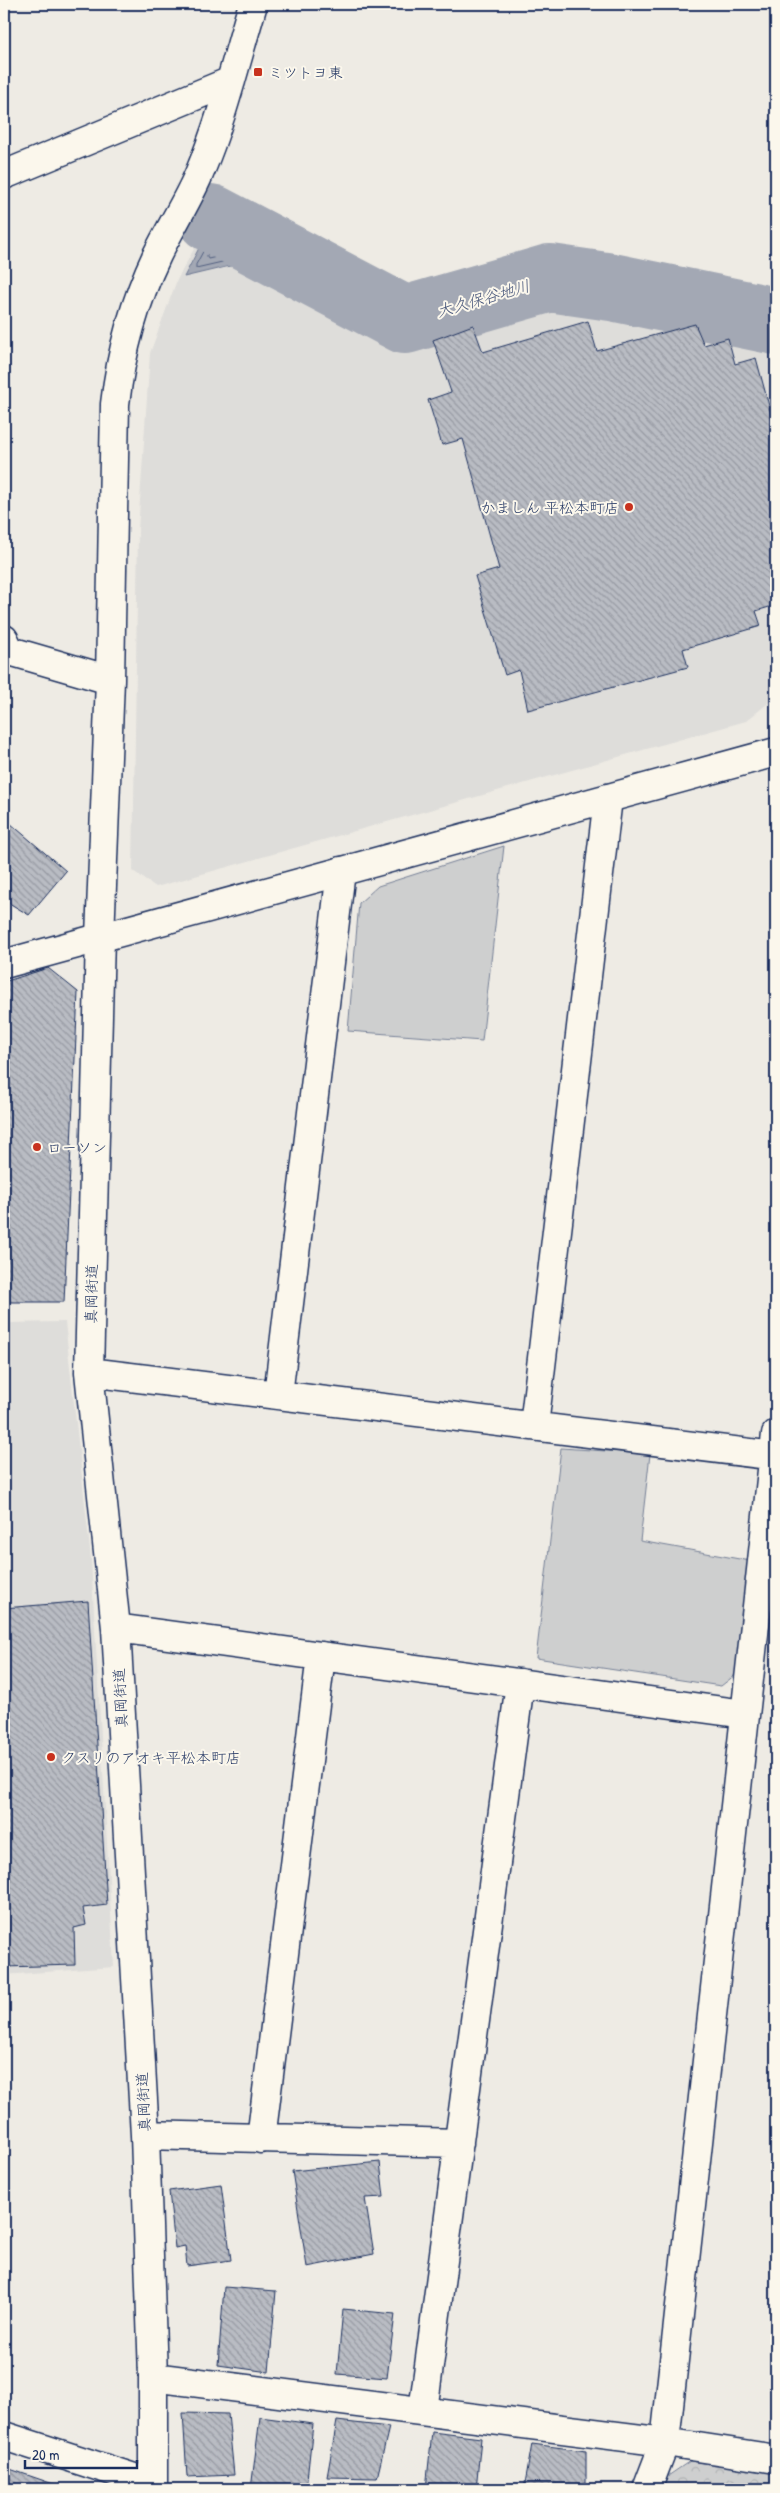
<svg xmlns="http://www.w3.org/2000/svg" width="780" height="2493" font-family="'Patrick Hand','Klee One',sans-serif">
	<style>
		.built { fill: #deddda }
		.grass { fill: #cecfcf; stroke: #747f96 }
		.park { fill: url(#park-crowns); stroke: #747f96 }
		.water { fill: #a3a8b4; stroke: #6d7892 }
		.lines { fill: none; stroke-linecap: round; stroke-linejoin: round }
		.shore { stroke: #515f80; stroke-width: 1 }
		.river { stroke: #a3a8b4; stroke-width: 68 }
		.building { fill: url(#building-back-hatch); stroke: #1b2f5e }
		.minor-casing { stroke: #1b2f5e; stroke-width: 31 }
		.tertiary-casing { stroke: #1b2f5e; stroke-width: 31 }
		.minor { stroke: #fbf7ec; stroke-width: 28 }
		.tertiary { stroke: #fbf7ec; stroke-width: 28 }
		.poi-dot { fill: #c8321e; stroke: #fbf7ec; stroke-width: 2 }
		.labels { text-anchor: middle; dominant-baseline: central; stroke-width: 4; stroke-linejoin: round; paint-order: stroke }
		.poi-label { font-size: 15px; fill: #1b2f5e; stroke: #fbf7ec; text-anchor: start }
		.street-label { font-size: 15px; fill: #1b2f5e; stroke: #fbf7ec }
		.water-label { font-size: 16px; font-style: italic; fill: #445378; stroke: #fbf7ec }
	</style>
	<defs>
		<pattern id="park-crowns" width="20" height="18" patternUnits="userSpaceOnUse" patternTransform="scale(1.25)"><rect width="20" height="18" fill="#cecfcf"/><path d="M2 6a3 3 0 1 1 6 0M12 15a3 3 0 1 1 6 0" fill="none" stroke="#b0b2b4"/></pattern>
		<pattern id="building-back-hatch" width="6" height="6" patternUnits="userSpaceOnUse" patternTransform="scale(1.25)"><rect width="6" height="6" fill="#b9bcc3"/><path d="M-1 5l2 2M0 0l6 6M5-1l2 2" fill="none" stroke="#9699a2"/></pattern>
	</defs>
	<rect width="100%" height="100%" fill="#eeebe4"/>
	<filter id="ink" filterUnits="userSpaceOnUse"><feTurbulence type="fractalNoise" baseFrequency=".02" numOctaves="2"/><feDisplacementMap in="SourceGraphic" scale="10" xChannelSelector="R" yChannelSelector="G"/><feConvolveMatrix kernelMatrix="1 2 1 2 8 2 1 2 1" color-interpolation-filters="sRGB"/></filter>
	<g filter="url(#ink)">
		<path class="built" d="M 211,218 L 408,322 L 542,280 L 776,336 L 776,697 L 746,721 L 156,887 L 133,871 L 138,530 L 150,353 L 177,280 Z
			M 65,1322 L 91,1559 L 114,1967 L 4,1975 L 4,1323 Z"/>
		<path class="grass" d="M 504,846 L 482,1041 L 348,1031 L 359,903 L 378,886 Z
			M 561,1448 L 650,1454 L 640,1541 L 756,1562 L 744,1668 L 721,1686 L 536,1658 Z"/>
		<path class="park" d="M 690,2461 L 776,2472 L 776,2489 L 661,2489 L 665,2478 Z"/>
		<path class="water" d="M 212,223 L 276,255 L 184,277 Z"/>
		<g class="lines">
			<path class="shore" d="M 215,230 L 256,250 L 257,254 L 196,268 L 196,265 Z
				M 217,238 L 238,248 L 239,252 L 208,259 L 207,256 Z"/>
			<path class="river" d="M 211,218 L 405,320 L 550,278 L 612,287 L 776,321"/>
		</g>
		<path class="building" d="M 588,321 L 597,351 L 695,324 L 704,345 L 728,338 L 735,364 L 756,358 L 776,432 L 776,605 L 756,611 L 761,626 L 683,649 L 688,667 L 528,710 L 519,670 L 505,675 L 475,576 L 499,569 L 463,439 L 442,445 L 428,400 L 451,392 L 433,340 L 473,325 L 483,352 Z
			M 4,811 L 10,823 L 66,871 L 29,915 L 4,900 Z
			M 48,968 L 78,992 L 64,1302 L 4,1302 L 4,982 Z
			M 88,1601 L 107,1905 L 83,1908 L 86,1925 L 74,1928 L 75,1965 L 4,1967 L 4,1608 Z
			M 380,2162 L 384,2197 L 365,2198 L 374,2254 L 307,2267 L 292,2171 Z
			M 221,2184 L 231,2260 L 187,2266 L 185,2246 L 175,2248 L 169,2191 Z
			M 224,2287 L 276,2291 L 269,2372 L 218,2365 Z
			M 343,2309 L 395,2314 L 387,2378 L 337,2374 Z
			M 183,2413 L 228,2414 L 234,2475 L 187,2477 Z
			M 260,2417 L 313,2424 L 306,2489 L 251,2489 Z
			M 337,2421 L 389,2427 L 377,2478 L 327,2477 Z
			M 432,2432 L 481,2438 L 476,2489 L 426,2489 Z
			M 532,2444 L 586,2451 L 586,2489 L 524,2489 Z
			M 4,2467 L 68,2489 L 4,2489 Z"/>
		<g class="lines">
			<g class="minor-casing">
				<path id="minor" d="M 4,175 L 231,81
					M 4,639 L 10,651 L 110,680
					M 89,1372 L 776,1456
					M 278,1395 L 341,871
					M 534,1426 L 608,798
					M 116,1628 L 745,1714
					M 145,2135 L 459,2143
					M 261,2139 L 321,1656
					M 153,2377 L 665,2442 L 776,2459
					M 423,2411 L 520,1683
					M 4,2436 L 153,2484
					M 153,2489 L 153,2377 L 145,2135 L 116,1628 L 89,1372 L 100,937 L 110,680 L 115,404 C 121,352 134,303 157,255 C 170,228 187,202 199,174 C 222,120 236,61 253,4
					M 647,2489 L 665,2442 L 776,1434"/>
			</g>
			<g class="tertiary-casing">
				<path id="tertiary" d="M 4,964 L 776,752"/>
			</g>
			<use href="#minor" class="minor"/>
			<use href="#tertiary" class="tertiary"/>
		</g>
	</g>
	<g class="poi-dot">
		<rect x="253" y="67" width="10" height="10" rx="2.5"/>
		<circle cx="629" cy="507" r="5"/>
		<circle cx="37" cy="1147" r="5"/>
		<circle cx="51" cy="1757" r="5"/>
	</g>
	<g class="labels">
		<g class="poi-label">
			<text x="268" y="72">ミツトヨ東</text>
			<text x="619" y="507" text-anchor="end">かましん 平松本町店</text>
			<text x="47" y="1147">ローソン</text>
			<text x="61" y="1757">クスリのアオキ平松本町店</text>
		</g>
		<g class="street-label">
			<text transform="translate(91 1294) rotate(-89)">真岡街道</text>
			<text transform="translate(120 1698) rotate(-93)">真岡街道</text>
			<text transform="translate(143 2102) rotate(-93)">真岡街道</text>
		</g>
		<g class="water-label">
			<text transform="translate(483 298) rotate(-16)">大久保谷地川</text>
		</g>
	</g>
	<rect width="780" height="2493" fill="none" stroke="#fbf7ec" stroke-width="20"/>
	<rect x="10" y="10" width="760" height="2473" fill="none" stroke="#1b2f5e" stroke-width="2" filter="url(#ink)"/>
	<path d="M25 2460v8h112v-8" fill="none" stroke="#1b2f5e" stroke-width="2.5"/>
	<text x="32" y="2460" font-size="15" fill="#1b2f5e" stroke="#fbf7ec" stroke-width="4" paint-order="stroke">20 m</text>
</svg>
